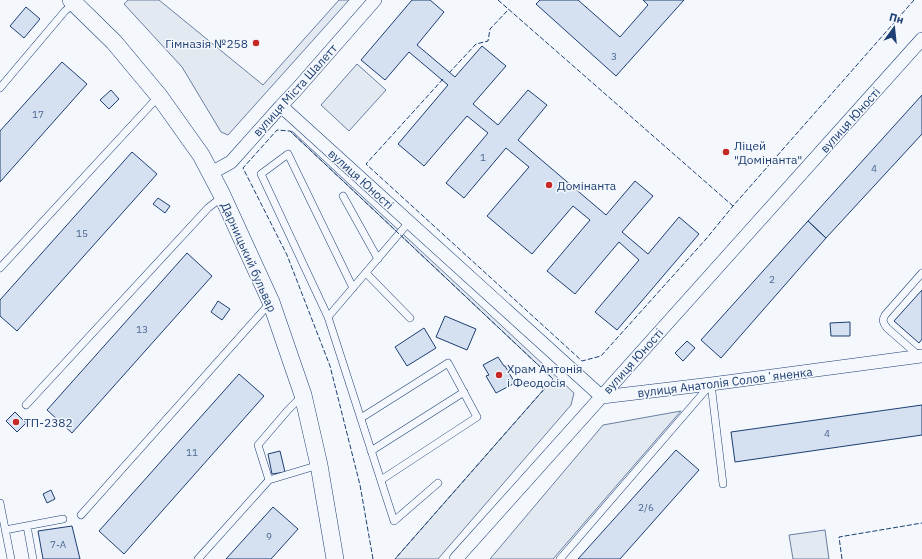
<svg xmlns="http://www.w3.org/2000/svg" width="922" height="559" font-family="'IBM Plex Sans',sans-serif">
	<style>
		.grass { fill: #e3e9f0; stroke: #687fa3 }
		.building { fill: #d5e0f0; stroke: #1d3f73 }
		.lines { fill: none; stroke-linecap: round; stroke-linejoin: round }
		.service-casing { stroke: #1d3f73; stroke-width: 8 }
		.minor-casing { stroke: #1d3f73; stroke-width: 14 }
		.tertiary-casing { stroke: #1d3f73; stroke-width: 18 }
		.service { stroke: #f4f7fb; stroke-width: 7 }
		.minor { stroke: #f4f7fb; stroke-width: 13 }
		.tertiary { stroke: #f4f7fb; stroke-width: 17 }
		.fence { stroke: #1d3f73; stroke-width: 1; stroke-dasharray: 5 2; stroke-linecap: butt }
		.poi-dot { fill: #c62828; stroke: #f4f7fb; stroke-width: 1.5 }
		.labels { text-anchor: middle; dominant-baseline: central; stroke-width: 3; stroke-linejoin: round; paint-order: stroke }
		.number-label { font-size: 10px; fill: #4b6792 }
		.poi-label { font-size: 12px; fill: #1d3f73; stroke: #f4f7fb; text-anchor: start }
		.street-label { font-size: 12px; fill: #1d3f73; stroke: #f4f7fb }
	</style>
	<rect width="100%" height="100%" fill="#f4f7fb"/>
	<path class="grass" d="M 128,0 L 159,0 L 263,85 L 339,0 L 349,0 L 228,135 L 221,132 L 182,67 L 124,4 Z
		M 357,64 L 386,90 L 349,131 L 321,105 Z
		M 290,131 L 293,132 L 574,393 L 571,405 L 438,559 L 395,559 L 553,379 Z
		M 681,411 L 553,559 L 490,559 L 603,425 Z
		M 825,530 L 829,559 L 793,559 L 789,535 Z"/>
	<path class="building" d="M 412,0 L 430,0 L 444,12 L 417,45 L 455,77 L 482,46 L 506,66 L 473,104 L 498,125 L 528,90 L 547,105 L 518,140 L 606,215 L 635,181 L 653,196 L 622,232 L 648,254 L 679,217 L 699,234 L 617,330 L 595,312 L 639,260 L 619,242 L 575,294 L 547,271 L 590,220 L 573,206 L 532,254 L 487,216 L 529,167 L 506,148 L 464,198 L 446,183 L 488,133 L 467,116 L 424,166 L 398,144 L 448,85 L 409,52 L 385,80 L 361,60 Z
		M 540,0 L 578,0 L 620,37 L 648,5 L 643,0 L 684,0 L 616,76 L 536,4 Z
		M 26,7 L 40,19 L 24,38 L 10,26 Z
		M 62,62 L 87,84 L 0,182 L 0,131 Z
		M 111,90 L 119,99 L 109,109 L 100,100 Z
		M 922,95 L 922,134 L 826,238 L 808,221 Z
		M 132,152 L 157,174 L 17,331 L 0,316 L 0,300 Z
		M 158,198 L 170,206 L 165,213 L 153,204 Z
		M 808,221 L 826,238 L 721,358 L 701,340 Z
		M 187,253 L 212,276 L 72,433 L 47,410 Z
		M 922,290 L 922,339 L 919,343 L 894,321 Z
		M 218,301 L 230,309 L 222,320 L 211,312 Z
		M 445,316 L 476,329 L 467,350 L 436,337 Z
		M 850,322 L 850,336 L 831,336 L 830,323 Z
		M 424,328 L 436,348 L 407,366 L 395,347 Z
		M 687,341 L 695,348 L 683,361 L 675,353 Z
		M 498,357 L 504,366 L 505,366 L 515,383 L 496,393 L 486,376 L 489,375 L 483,365 Z
		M 239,374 L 264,396 L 124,554 L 99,531 Z
		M 922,405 L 922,435 L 735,462 L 731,432 Z
		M 15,412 L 26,423 L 17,432 L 6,421 Z
		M 676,450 L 699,470 L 620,559 L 578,559 Z
		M 280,451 L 285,472 L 272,474 L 268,454 Z
		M 51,490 L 55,499 L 47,503 L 43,494 Z
		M 273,507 L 298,529 L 271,559 L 226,559 Z
		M 72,526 L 80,559 L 43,559 L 38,531 Z"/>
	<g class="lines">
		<g class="service-casing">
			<path id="service" d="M 0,88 L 65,11 L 74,3
				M 343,196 L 378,259
				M 0,268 L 159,96
				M 366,273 L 410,318
				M 353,288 L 288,154 L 261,174 L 328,317 C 355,285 382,254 409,222
				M 328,317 L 394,521 L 438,483
				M 919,356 L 887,328 C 883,323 882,320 885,315 L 922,273
				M 711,384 L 723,484
				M 26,405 L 208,208 L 222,197
				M 361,418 L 448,363 L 477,417 L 381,480
				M 371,451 L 464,392
				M 269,480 L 258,445 L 288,410 L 303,395
				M 0,503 L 11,559
				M 81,515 L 271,302
				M 27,526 L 33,559
				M 5,530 L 63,519
				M 198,559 L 269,480 L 319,465
				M 560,559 L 711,384"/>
		</g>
		<g class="minor-casing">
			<path id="minor" d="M 281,106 L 602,397
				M 211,173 L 231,162 L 281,106 L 297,89 L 375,0
				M 602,397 L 711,384 L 922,356
				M 456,559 L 922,39"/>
		</g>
		<g class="tertiary-casing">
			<path id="tertiary" d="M 71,0 L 114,42 L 159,96 L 201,155 L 221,193 L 271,302 L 303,395 L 319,465 L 335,559"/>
		</g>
		<use href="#service" class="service"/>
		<use href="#minor" class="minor"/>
		<use href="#tertiary" class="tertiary"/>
		<path class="fence" d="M 498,0 L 733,206
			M 449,73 L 476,44 L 488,41 L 490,29 L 509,9
			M 443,79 L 366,164 L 582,361 L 601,356 L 706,239 L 733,206 L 914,0
			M 373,559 L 360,485 L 330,366 L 287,255 L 243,168 L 277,130 L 290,131 L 553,379 L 395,559
			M 842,559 L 839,537 L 922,523"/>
	</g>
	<g class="poi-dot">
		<circle cx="256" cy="43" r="4"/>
		<circle cx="726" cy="152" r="4"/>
		<circle cx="549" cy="185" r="4"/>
		<circle cx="499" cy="375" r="4"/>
		<circle cx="16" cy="422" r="4"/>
	</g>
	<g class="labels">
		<g class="number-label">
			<text x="614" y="56">3</text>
			<text x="38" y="114">17</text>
			<text x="483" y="157">1</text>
			<text x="874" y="168">4</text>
			<text x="82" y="233">15</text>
			<text x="772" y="279">2</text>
			<text x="142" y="329">13</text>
			<text x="827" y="433">4</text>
			<text x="192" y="452">11</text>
			<text x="646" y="507">2/6</text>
			<text x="269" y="536">9</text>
			<text x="58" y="544">7-А</text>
		</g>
		<g class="poi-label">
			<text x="248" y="43" text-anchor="end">Гімназія №258</text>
			<text x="734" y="145">Ліцей<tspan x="734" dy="14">"Домінанта"</tspan></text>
			<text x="557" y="185">Домінанта</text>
			<text x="507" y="368">Храм Антонія<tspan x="507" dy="14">і Феодосія</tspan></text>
			<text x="24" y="422">ТП-2382</text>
		</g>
		<g class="street-label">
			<text transform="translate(295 90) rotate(-48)">вулиця Міста Шалетт</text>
			<text transform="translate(850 120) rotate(-48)">вулиця Юності</text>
			<text transform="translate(361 179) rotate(42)">вулиця Юності</text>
			<text transform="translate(249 257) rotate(66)">Дарницький бульвар</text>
			<text transform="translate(633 361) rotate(-48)">вулиця Юності</text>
			<text transform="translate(725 382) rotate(-7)">вулиця Анатолія Соловʼяненка</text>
		</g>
	</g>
	<g transform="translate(894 28) rotate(15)" stroke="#f4f7fb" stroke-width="3" paint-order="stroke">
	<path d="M0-3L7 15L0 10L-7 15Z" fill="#1d3f73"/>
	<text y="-6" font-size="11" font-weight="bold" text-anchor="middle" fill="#1d3f73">Пн</text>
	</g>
</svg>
